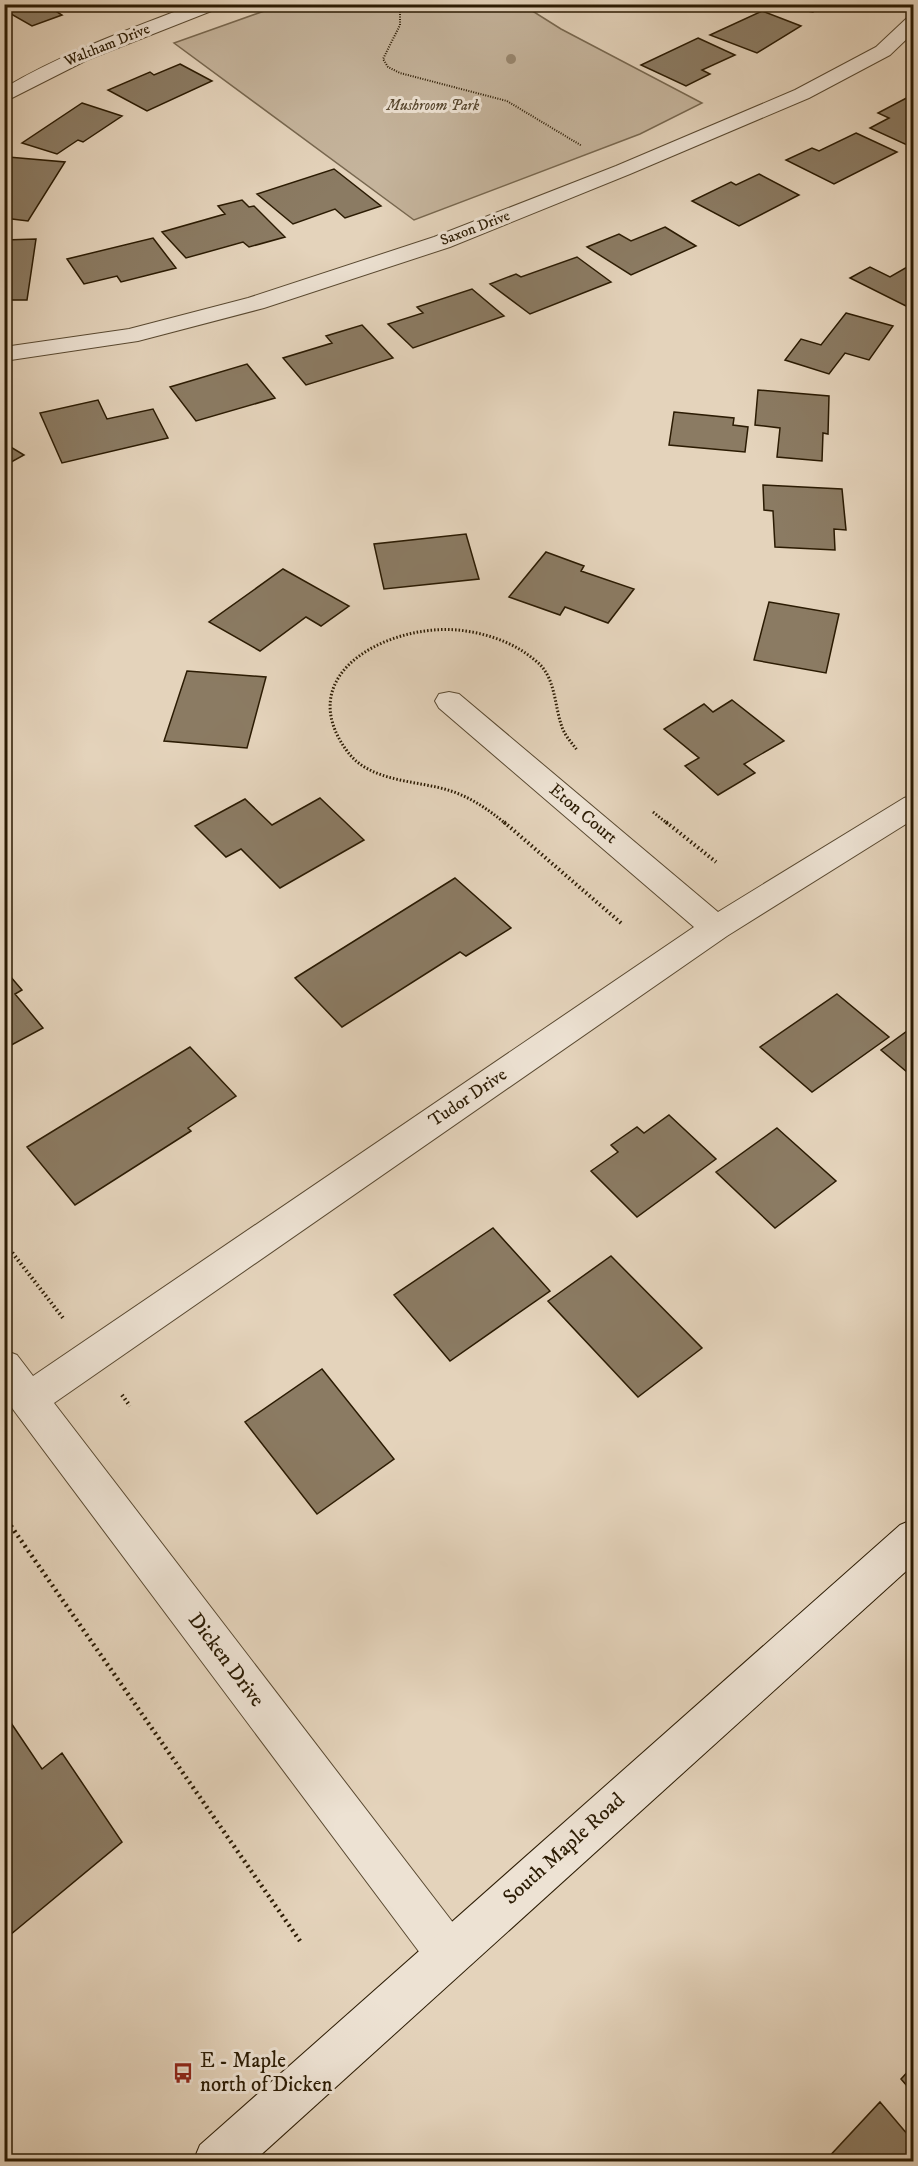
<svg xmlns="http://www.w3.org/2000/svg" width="918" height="2166" font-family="'IM FELL DW Pica',serif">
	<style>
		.green { fill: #c5b49c; stroke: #786850; stroke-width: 1.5 }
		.building { fill: #8b7b63; stroke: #2b1b03; stroke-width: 1.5 }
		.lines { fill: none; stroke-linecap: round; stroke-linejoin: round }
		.street-casing { stroke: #594931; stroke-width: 2 }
		.secondary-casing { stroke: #2b1b03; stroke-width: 2 }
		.path-far3 { stroke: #2b1b03; stroke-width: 2; stroke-dasharray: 1 1.5; stroke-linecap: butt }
		.path-far2 { stroke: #2b1b03; stroke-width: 3; stroke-dasharray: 1.5 2; stroke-linecap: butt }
		.path-far1 { stroke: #2b1b03; stroke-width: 4; stroke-dasharray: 1.5 3; stroke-linecap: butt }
		.path { stroke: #2b1b03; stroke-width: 4.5; stroke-dasharray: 2 4; stroke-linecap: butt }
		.street { fill: #ede2d3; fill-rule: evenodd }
		.secondary { fill: #ede2d3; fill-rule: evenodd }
		.tree { fill: #98876f }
		.labels { text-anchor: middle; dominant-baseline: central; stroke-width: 6; stroke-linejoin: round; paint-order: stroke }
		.far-street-label { font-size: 15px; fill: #2b1b03; stroke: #ede2d3 }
		.far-park-label { font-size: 15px; font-style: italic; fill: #594931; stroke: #ede2d3 }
		.street-label { font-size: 18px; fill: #2b1b03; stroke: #ede2d3 }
		.near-street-label { font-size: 21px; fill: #2b1b03; stroke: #ede2d3 }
		.near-poi-label { font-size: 21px; fill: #2b1b03; stroke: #ede2d3; text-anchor: start }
	</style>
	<rect width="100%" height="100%" fill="#e4d3bb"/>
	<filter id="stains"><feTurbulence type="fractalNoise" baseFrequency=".00333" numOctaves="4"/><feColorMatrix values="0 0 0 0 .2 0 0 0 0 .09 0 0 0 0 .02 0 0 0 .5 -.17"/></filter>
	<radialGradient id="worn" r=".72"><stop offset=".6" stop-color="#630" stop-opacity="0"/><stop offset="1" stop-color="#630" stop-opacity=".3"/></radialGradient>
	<path class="green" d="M 281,5 L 523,5 L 561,29 L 702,103 L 640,134 L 414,220 L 174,43 Z"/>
	<path class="building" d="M 78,4 L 57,12 L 62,15 L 32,26 L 4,10 L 7,4 Z
		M 775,4 L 817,4 L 813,12 L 774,6 Z
		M 762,11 L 801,26 L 757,53 L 710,35 Z
		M 698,38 L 735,55 L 702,70 L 710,74 L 686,86 L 641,65 Z
		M 180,64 L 212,81 L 147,111 L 108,90 L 150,72 L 154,75 Z
		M 914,94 L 914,141 L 907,145 L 870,128 L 889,118 L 878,113 Z
		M 82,103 L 122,116 L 83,142 L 78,140 L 57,154 L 22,143 Z
		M 856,133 L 897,152 L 834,184 L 786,160 L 812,148 L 819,151 Z
		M 8,157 L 65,162 L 28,221 L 4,218 L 4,162 Z
		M 334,169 L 381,206 L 345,218 L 335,209 L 293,224 L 257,194 Z
		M 759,174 L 799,195 L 739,226 L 692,201 L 731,182 L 736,185 Z
		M 242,200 L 249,207 L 254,206 L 285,237 L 249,247 L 243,242 L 186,258 L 162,232 L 225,214 L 218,206 Z
		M 665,227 L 696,246 L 631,275 L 587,247 L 619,234 L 631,241 Z
		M 153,238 L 176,268 L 121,282 L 117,276 L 84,284 L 67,259 Z
		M 36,239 L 27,300 L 4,300 L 4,240 Z
		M 577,257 L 611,282 L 530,314 L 490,284 L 516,274 L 521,277 Z
		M 914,263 L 914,310 L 850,278 L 870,267 L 890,277 Z
		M 472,289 L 504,316 L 413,348 L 388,324 L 423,313 L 417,307 Z
		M 846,313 L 893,326 L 869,360 L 845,353 L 829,374 L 785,360 L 801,339 L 821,345 Z
		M 362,325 L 393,358 L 306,385 L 283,358 L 332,343 L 326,336 Z
		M 247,364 L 275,398 L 196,421 L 170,387 Z
		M 758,390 L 829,396 L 828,434 L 823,433 L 822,461 L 777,457 L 780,428 L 755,425 Z
		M 98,400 L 107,419 L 153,409 L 168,438 L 62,463 L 40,413 Z
		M 674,412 L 734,418 L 733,425 L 748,427 L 745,452 L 669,445 Z
		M 4,443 L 24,455 L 4,466 Z
		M 763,485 L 842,489 L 846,530 L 834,529 L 835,550 L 775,547 L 773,511 L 764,510 Z
		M 466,534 L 479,579 L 384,589 L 374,544 Z
		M 546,552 L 584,566 L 581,571 L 634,589 L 608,623 L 565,607 L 560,615 L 509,597 Z
		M 283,569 L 349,606 L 321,626 L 306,617 L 260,651 L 209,622 Z
		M 769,602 L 839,614 L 826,673 L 754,660 Z
		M 187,671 L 266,677 L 247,748 L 164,741 Z
		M 732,700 L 784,741 L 744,764 L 755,773 L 718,795 L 685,766 L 699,758 L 664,729 L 704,704 L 713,712 Z
		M 320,798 L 364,840 L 280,888 L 241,849 L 226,857 L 195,826 L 245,799 L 272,825 Z
		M 455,878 L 511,928 L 466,956 L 460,952 L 342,1027 L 295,978 Z
		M 4,969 L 22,990 L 15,994 L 43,1028 L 4,1049 Z
		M 837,994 L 889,1037 L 812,1092 L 760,1047 Z
		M 914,1026 L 914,1078 L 881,1050 Z
		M 190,1047 L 236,1096 L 188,1128 L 191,1131 L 75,1205 L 27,1147 Z
		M 669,1115 L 716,1159 L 637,1217 L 591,1171 L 618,1152 L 611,1145 L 637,1127 L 644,1133 Z
		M 777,1128 L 836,1181 L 775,1228 L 716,1172 Z
		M 493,1228 L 550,1291 L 450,1361 L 394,1295 Z
		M 611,1256 L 702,1348 L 638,1397 L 548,1301 Z
		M 322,1369 L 394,1459 L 317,1514 L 245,1422 Z
		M 7,1717 L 42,1769 L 62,1753 L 122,1842 L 4,1940 L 4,1719 Z
		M 914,2065 L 914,2094 L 901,2079 Z
		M 880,2102 L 914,2142 L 914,2162 L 827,2162 L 826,2160 Z"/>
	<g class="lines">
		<g class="street-casing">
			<path id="street" d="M 195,4 L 222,4 L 219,8 L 87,60 L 4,102 L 4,88 C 65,52 130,29 195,4 Z
				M 914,16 L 914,32 L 890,55 L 809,98 L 630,174 L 450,247 L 264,308 L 138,341 L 4,361 L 4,347 L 129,329 L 248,298 L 434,237 L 616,166 L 795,90 L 876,47 L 908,17 Z
				M 449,692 L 459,694 L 718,912 L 904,798 L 914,795 L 914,819 L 727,936 L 54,1403 L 464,1937 L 471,1953 L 464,1969 L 448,1976 L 432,1969 L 15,1412 L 4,1397 L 4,1350 L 17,1355 L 33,1376 L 694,927 L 439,708 L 435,701 L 439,694 Z"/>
		</g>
		<g class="secondary-casing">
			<path id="secondary" d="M 914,1519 L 914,1564 L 253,2162 L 193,2162 L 200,2145 L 900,1525 Z"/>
		</g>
		<path class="path-far3" d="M 400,4 L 400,25 L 383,59 L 388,67 L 400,73 L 507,101 L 582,146"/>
		<path class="path-far2" d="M 653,812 L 668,824
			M 506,824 C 489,810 472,798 451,791 C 418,780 370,783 347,751 C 288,670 397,620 466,631 C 492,635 516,644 536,661 C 556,677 554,705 562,727 C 565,736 572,743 577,750"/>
		<path class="path-far1" d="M 504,822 L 621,923
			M 666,822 L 716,862
			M 4,1242 L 63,1318
			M 122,1395 L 130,1406"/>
		<path class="path" d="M 4,1516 L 300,1941"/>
		<use href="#street" class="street"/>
		<use href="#secondary" class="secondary"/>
	</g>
	<circle class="tree" cx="511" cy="59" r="5"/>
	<defs>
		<g id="bus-bare" transform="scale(1.62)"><path d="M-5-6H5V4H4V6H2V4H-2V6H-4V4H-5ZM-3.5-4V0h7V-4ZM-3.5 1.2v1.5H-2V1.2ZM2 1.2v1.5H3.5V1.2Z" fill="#8f2418" stroke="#ede2d3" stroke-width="2.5" paint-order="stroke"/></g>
	</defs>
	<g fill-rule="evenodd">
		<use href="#bus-bare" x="183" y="2073"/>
	</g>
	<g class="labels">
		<g class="far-street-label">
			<text transform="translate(107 45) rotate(-22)">Waltham Drive</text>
			<text transform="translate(475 228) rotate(-21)">Saxon Drive</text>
		</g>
		<g class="far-park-label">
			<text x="433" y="105">Mushroom Park</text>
		</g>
		<g class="street-label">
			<text transform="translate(583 814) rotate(40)">Eton Court</text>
			<text transform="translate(468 1098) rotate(-34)">Tudor Drive</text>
		</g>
		<g class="near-street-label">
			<text transform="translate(226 1660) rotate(53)">Dicken Drive</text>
			<text transform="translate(564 1849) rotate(-42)">South Maple Road</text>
		</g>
		<g class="near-poi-label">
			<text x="200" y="2061">E - Maple<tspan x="200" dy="24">north of Dicken</tspan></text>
		</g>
	</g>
	<rect width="918" height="2166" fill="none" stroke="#e4d3bb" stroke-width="24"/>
	<rect x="6" y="6" width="906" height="2154" fill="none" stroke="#2b1b03" stroke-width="3"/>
	<rect x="12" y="12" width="894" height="2142" fill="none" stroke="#2b1b03" stroke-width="1.5"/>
	<rect width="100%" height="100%" filter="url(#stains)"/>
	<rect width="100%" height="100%" fill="url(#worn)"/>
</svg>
